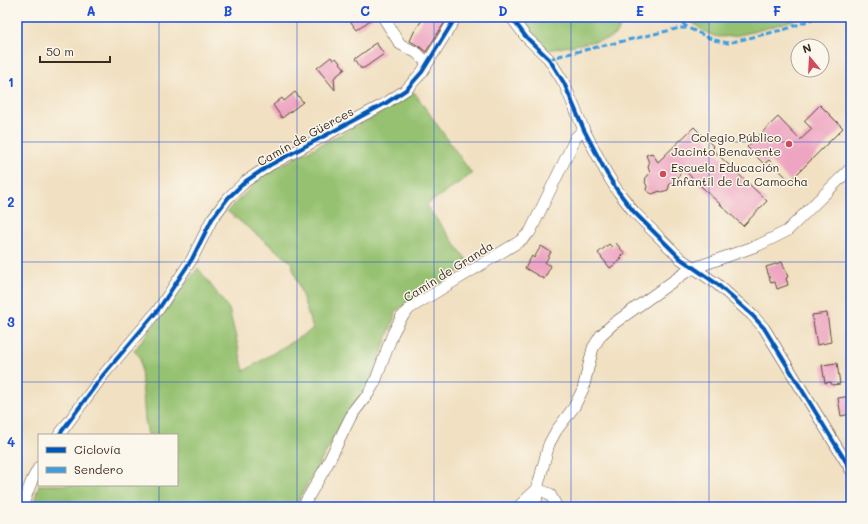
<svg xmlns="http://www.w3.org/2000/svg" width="868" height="524" font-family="Mali,sans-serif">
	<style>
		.green { fill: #95c16f; stroke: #687646 }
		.building { fill: #eea5c1 }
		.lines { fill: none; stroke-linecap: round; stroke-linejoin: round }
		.street-casing { stroke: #564536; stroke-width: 12 }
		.street { stroke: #fff; stroke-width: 11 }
		.quiet { stroke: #3f9ce0; stroke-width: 3; stroke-dasharray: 6 3; stroke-linecap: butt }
		.cycleway-casing { stroke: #fbf7ec; stroke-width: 6 }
		.cycleway { stroke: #0057b8; stroke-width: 4 }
		.grid { fill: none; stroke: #1d4ed8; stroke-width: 1; stroke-opacity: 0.55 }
		.poi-dot { fill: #d1495b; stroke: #fbf7ec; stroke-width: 1.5 }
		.labels { text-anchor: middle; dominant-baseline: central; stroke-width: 3; stroke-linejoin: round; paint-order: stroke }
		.street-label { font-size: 12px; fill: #3b2a1e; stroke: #fbf7ec }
		.poi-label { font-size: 12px; fill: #3b2a1e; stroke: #fbf7ec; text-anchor: end }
		.neatline { fill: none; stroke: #1d4ed8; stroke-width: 1.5 }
		.grid-label { font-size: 13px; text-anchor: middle; font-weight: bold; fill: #1d4ed8 }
	</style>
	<rect width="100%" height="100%" fill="#fbf7ec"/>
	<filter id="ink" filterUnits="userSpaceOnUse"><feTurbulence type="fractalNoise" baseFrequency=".025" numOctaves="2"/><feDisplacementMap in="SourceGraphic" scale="8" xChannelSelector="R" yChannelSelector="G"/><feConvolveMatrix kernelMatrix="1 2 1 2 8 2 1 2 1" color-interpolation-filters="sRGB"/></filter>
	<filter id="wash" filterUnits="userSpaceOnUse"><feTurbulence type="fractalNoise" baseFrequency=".012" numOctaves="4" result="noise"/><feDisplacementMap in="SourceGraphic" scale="16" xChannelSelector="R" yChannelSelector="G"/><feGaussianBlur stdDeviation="0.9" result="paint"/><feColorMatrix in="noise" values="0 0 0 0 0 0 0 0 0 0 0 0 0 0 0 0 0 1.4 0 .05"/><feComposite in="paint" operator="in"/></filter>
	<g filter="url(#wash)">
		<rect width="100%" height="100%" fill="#f1e0c1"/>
		<path class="green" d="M 519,17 L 621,17 C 620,30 619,34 607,39 L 548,50 Z
			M 686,17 L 802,17 C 784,23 731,41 714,36 C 703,32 694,24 686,17 Z
			M 414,92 L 472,174 L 426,205 L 470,264 L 397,310 L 371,381 L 346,415 L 325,454 L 300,497 L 296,507 L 35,507 L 33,505 L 39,485 L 177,485 L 177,435 L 148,435 L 145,420 L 140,357 L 134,351 L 198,268 L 229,309 L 244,371 L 313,329 L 291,262 L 227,211 L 266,173 L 370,119 Z"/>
		<g id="blocks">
			<path class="building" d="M 347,17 L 374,17 L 357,30 Z
				M 424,17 L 448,17 L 426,52 L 420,47 L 410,41 L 414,32 Z
				M 376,43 L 384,54 L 364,68 L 361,68 L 355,59 L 370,48 L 371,46 Z
				M 331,57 L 333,60 L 336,58 L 345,69 L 334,78 L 335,90 L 317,68 Z
				M 295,92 L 303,102 L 282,118 L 273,105 L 282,98 L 284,101 Z
				M 820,105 L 843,128 L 790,181 L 769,160 L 764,164 L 747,147 L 778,117 L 800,140 L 812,129 L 804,121 Z
				M 694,127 L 714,147 L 712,149 L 767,201 L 743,226 L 682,168 L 676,183 L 670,183 L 668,190 L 661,192 L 660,191 L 652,194 L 646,190 L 647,186 L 645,182 L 646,180 L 645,179 L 650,173 L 648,167 L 649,163 L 646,155 L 652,153 L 658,162 Z
				M 616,243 L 625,254 L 620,257 L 622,259 L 610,268 L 598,253 L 609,244 L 612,247 Z
				M 541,246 L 551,252 L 545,263 L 551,266 L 544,279 L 525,268 L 532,256 L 534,258 Z
				M 782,262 L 788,277 L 786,278 L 788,285 L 777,289 L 775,282 L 771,283 L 766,267 Z
				M 827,313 L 831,342 L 817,345 L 812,315 Z
				M 837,363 L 840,384 L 832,385 L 831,382 L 825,383 L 822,365 Z
				M 851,396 L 851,414 L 841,416 L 838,398 Z"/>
		</g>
	</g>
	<g filter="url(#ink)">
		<use href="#blocks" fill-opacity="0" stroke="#564536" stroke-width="1"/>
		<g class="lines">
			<g class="street-casing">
				<path id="street" d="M 383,17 L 400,44 L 417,53 L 427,63
					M 511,17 L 526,37 L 549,59 L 564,83 L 584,130 L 607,174 L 617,190 L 634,212 L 681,259 L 717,284 L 752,315 L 764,328 L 851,470
					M 59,435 L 104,374 L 158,310 L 192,259 L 212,219 L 228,198 L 246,181 L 270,165 L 386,103 L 407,89 L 422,72 L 456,17
					M 537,489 L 550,494 L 557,507
					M 22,507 L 32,480 L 39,467
					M 304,507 L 306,501 L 327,465 L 351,416 L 368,394 L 375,382 L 393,333 L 401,318 L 410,308 L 520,241 L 530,232 L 576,137 L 584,130
					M 518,507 L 537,489
					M 536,507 L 537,489 L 549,444 L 556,431 L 574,407 L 583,389 L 593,348 L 601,335 L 613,324 L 686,272 L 694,268 L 759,245 L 787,231 L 851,168"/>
			</g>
			<use href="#street" class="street"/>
			<path class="quiet" d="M 676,17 L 688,28 L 714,40 L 728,43 L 786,29 L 818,17
				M 549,59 L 563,55 L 680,28 L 688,28"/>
			<g class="cycleway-casing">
				<path id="cycleway" d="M 511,17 L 526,37 L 549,59 L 564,83 L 584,130 L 607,174 L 617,190 L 634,212 L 681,259 L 717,284 L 752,315 L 764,328 L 851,470
					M 59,435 L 104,374 L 158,310 L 192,259 L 212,219 L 228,198 L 246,181 L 270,165 L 386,103 L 407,89 L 422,72 L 456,17"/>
			</g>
			<use href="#cycleway" class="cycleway"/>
		</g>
	</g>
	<path class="grid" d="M 159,17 L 159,435M 297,17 L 297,507M 434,17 L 434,507M 571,17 L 571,507M 709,17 L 709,507M 17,142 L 851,142M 17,262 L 851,262M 17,382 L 851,382M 159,485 L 159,507"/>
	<g class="poi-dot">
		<circle cx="789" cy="144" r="4"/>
		<circle cx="663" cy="174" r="4"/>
	</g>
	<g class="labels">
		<g class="street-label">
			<text transform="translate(305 136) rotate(-29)">Camín de Güerces</text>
			<text transform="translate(448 271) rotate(-32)">Camín de Granda</text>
		</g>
		<g class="poi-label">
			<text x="781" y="137">Colegio Público<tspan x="781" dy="14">Jacinto Benavente</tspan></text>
			<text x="671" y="167" text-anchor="start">Escuela Educación<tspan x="671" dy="14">Infantil de La Camocha</tspan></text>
		</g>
	</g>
	<rect width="868" height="524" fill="none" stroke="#fbf7ec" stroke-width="44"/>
	<rect x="38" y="434" width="140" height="52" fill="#fbf7ec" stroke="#aea59a"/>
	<rect x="46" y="447" width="20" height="6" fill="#0057b8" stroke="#aea59a"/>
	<text x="74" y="454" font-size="12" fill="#3b2a1e">Ciclovía</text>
	<rect x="46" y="467" width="20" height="6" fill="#3f9ce0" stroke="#aea59a"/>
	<text x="74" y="474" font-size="12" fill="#3b2a1e">Sendero</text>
	<g transform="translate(810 58) rotate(342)"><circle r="19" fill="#fbf7ec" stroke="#aea59a"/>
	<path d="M0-3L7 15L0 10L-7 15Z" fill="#d1495b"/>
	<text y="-6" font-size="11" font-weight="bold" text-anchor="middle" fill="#3b2a1e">N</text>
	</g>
	<path d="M40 56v6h70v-6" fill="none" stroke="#3b2a1e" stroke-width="2"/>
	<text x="46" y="56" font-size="12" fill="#3b2a1e" stroke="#fbf7ec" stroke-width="3" paint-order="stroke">50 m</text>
	<rect x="22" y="22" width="824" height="480" class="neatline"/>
	<g class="grid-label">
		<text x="91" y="16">A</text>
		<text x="228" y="16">B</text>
		<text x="365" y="16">C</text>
		<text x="503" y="16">D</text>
		<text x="640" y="16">E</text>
		<text x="777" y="16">F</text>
		<text x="11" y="87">1</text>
		<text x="11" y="207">2</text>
		<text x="11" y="327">3</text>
		<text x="11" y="447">4</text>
	</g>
</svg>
